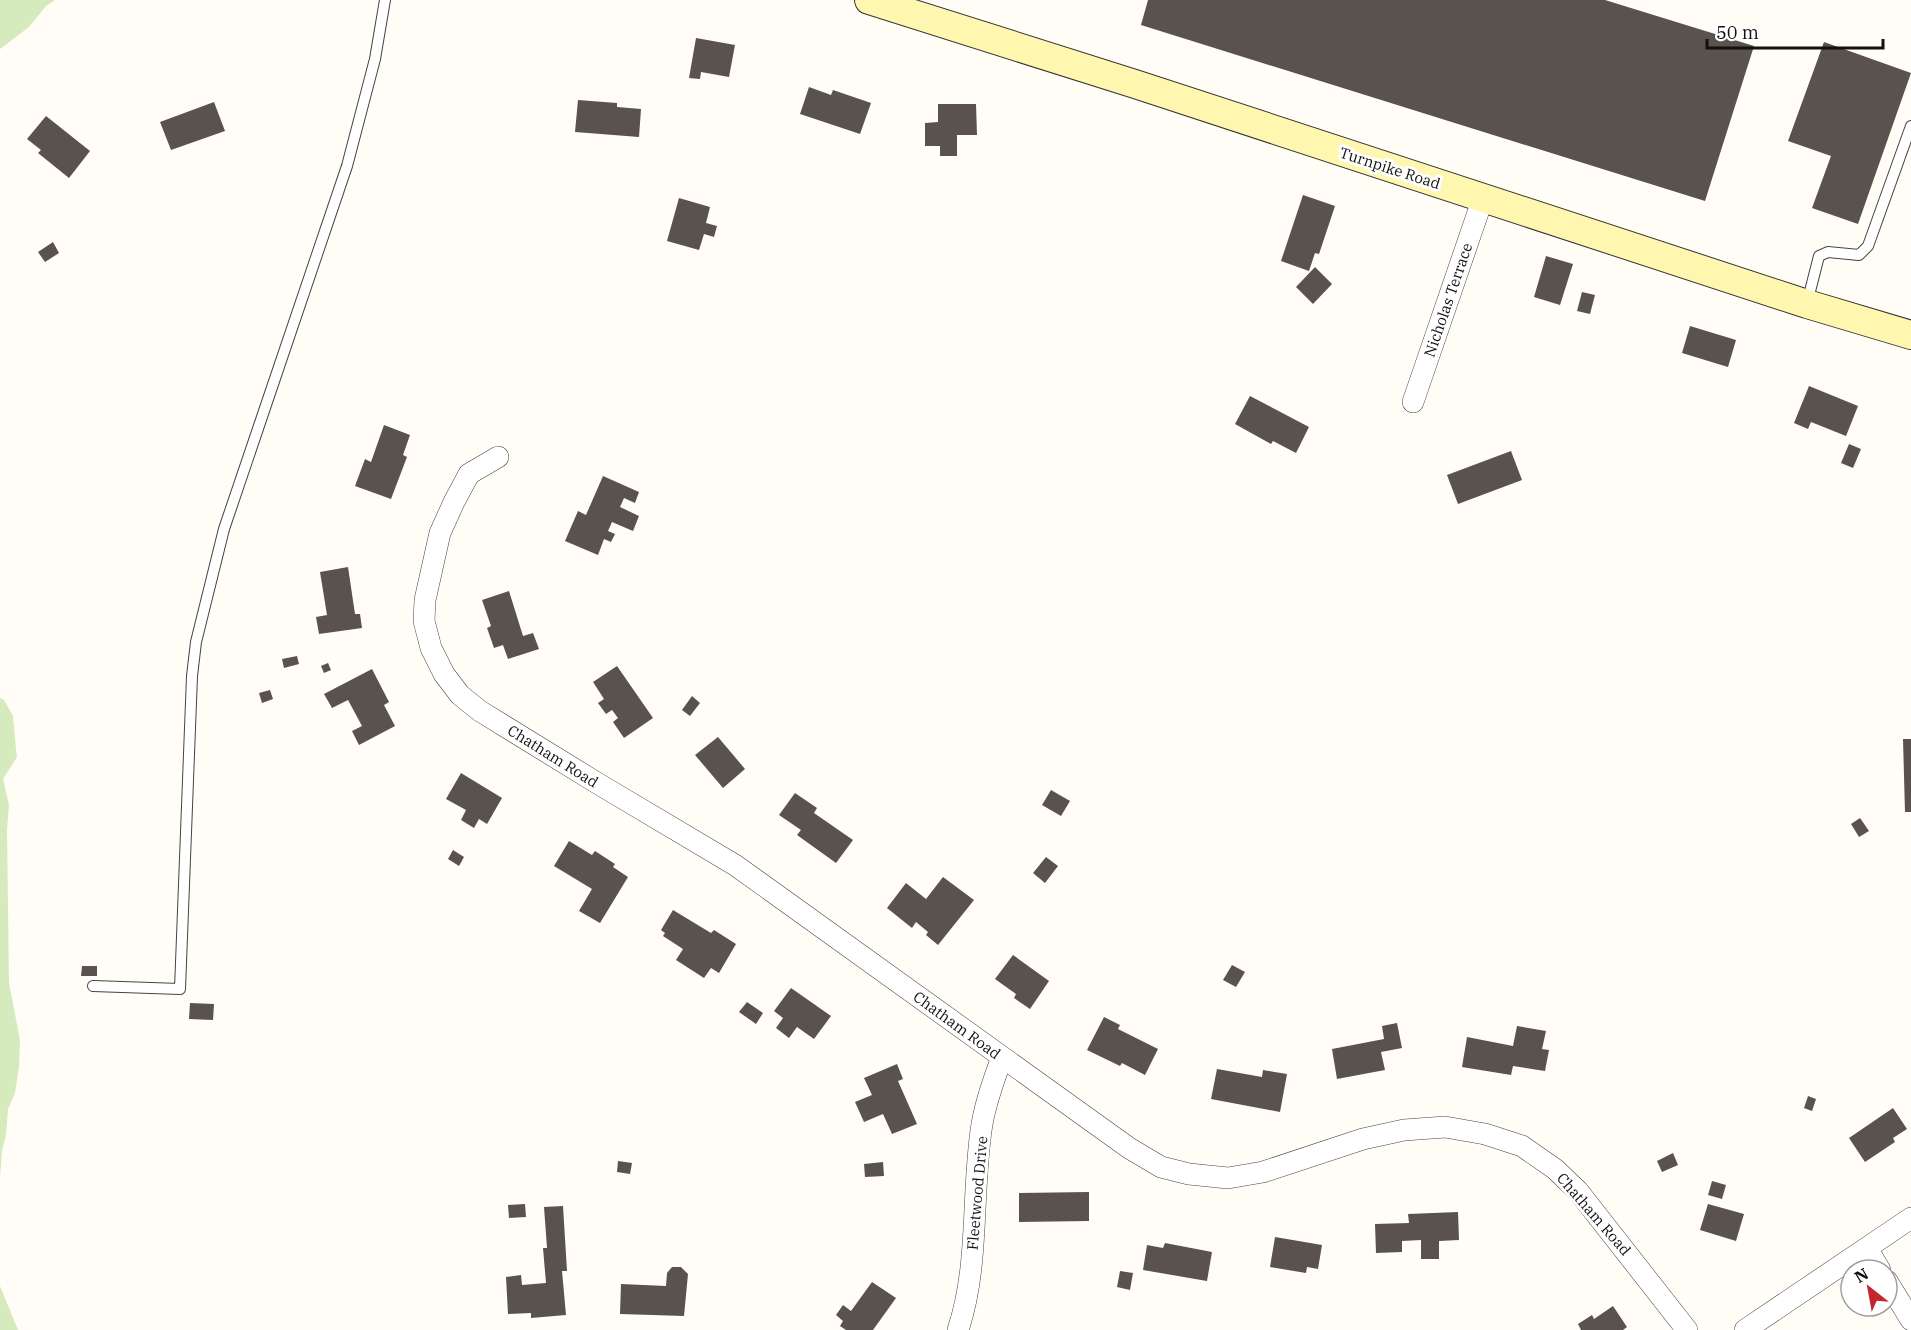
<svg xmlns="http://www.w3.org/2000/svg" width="1911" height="1330" font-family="'IBM Plex Serif',serif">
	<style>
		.green { fill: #d5ebbd }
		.building { fill: #5a524d }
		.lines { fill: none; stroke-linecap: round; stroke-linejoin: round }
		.lane-casing { stroke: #444; stroke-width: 12 }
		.street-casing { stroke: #444; stroke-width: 22 }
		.secondary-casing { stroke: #333; stroke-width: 30 }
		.lane { stroke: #fff; stroke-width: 10 }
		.street { stroke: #fff; stroke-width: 21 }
		.secondary { stroke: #fff6b0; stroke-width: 28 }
		.labels { text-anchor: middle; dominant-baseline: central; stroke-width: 6; stroke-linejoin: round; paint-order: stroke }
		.street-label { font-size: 15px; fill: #111; stroke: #fff }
	</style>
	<rect width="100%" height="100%" fill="#fffdf5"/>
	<path class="green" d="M 0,0 L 55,0 L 46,6 L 29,27 L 0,49 Z
		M 0,698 L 4,700 L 13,716 L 16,749 L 17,757 L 3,779 L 9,805 L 7,830 L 9,983 L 20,1040 L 19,1067 L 15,1093 L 8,1109 L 6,1135 L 2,1151 L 0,1179 Z
		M 0,1286 L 18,1330 L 0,1330 Z"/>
	<path class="building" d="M 1148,0 L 1605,0 L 1754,46 L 1705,201 L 1141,25 Z
		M 696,38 L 735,45 L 729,77 L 701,72 L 700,79 L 689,78 Z
		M 1824,42 L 1911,73 L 1858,224 L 1812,208 L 1831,156 L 1788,141 Z
		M 809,87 L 831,95 L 833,90 L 871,103 L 860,134 L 800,114 Z
		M 578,100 L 617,103 L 617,107 L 641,109 L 639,137 L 575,132 Z
		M 214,102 L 225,131 L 171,150 L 160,122 Z
		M 938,104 L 976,104 L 977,135 L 957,135 L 957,156 L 940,156 L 940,146 L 925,146 L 925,123 L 938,122 Z
		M 46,116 L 90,151 L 69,178 L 38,153 L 41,150 L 27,139 Z
		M 1303,195 L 1335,206 L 1319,254 L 1315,253 L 1309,271 L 1281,261 Z
		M 679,198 L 710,207 L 706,223 L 717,226 L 714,237 L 704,234 L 699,250 L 667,241 Z
		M 53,242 L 59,253 L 45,262 L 38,252 Z
		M 1546,256 L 1573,264 L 1560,305 L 1534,297 Z
		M 1315,267 L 1332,284 L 1313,304 L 1296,287 Z
		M 1582,292 L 1595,295 L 1590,314 L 1577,311 Z
		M 1690,326 L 1736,340 L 1728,367 L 1682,353 Z
		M 1809,386 L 1858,406 L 1846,436 L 1811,422 L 1808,429 L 1794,423 Z
		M 1250,396 L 1309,427 L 1296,453 L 1273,441 L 1271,444 L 1235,424 Z
		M 384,425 L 410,435 L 403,455 L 407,457 L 391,499 L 355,486 L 365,459 L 371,462 Z
		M 1849,444 L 1861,449 L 1853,468 L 1841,463 Z
		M 1511,451 L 1522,480 L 1458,504 L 1447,475 Z
		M 603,476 L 639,492 L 635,503 L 624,498 L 620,507 L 639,516 L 633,531 L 612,522 L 608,531 L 615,534 L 611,542 L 604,539 L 598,555 L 565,541 L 578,511 L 586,515 Z
		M 348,567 L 355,614 L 360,614 L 362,628 L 319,634 L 316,617 L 327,615 L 320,572 Z
		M 509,591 L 523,636 L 533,633 L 539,649 L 508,659 L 503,645 L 494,648 L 487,628 L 491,626 L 482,600 Z
		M 297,656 L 299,664 L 284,668 L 282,659 Z
		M 328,663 L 331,670 L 324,673 L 321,666 Z
		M 617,666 L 653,718 L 624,738 L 613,722 L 618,718 L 612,710 L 606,714 L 598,703 L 604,699 L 593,682 Z
		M 372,669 L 389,702 L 384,705 L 395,726 L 359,745 L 352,731 L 362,726 L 348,700 L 332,708 L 324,694 Z
		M 270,690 L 273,699 L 262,703 L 259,693 Z
		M 692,696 L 700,703 L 690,716 L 682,710 Z
		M 718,737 L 745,769 L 723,788 L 695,755 Z
		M 1903,739 L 1911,739 L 1911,812 L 1905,812 Z
		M 461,773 L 502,798 L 487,824 L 479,819 L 474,828 L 461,820 L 466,810 L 446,799 Z
		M 1051,790 L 1070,801 L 1061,816 L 1042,805 Z
		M 795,793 L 817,808 L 814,813 L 853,840 L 836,863 L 797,835 L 801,830 L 779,815 Z
		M 1860,818 L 1869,831 L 1859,837 L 1851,824 Z
		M 569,841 L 592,855 L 595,851 L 615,864 L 613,867 L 628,877 L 600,923 L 579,911 L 592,889 L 554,866 Z
		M 453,850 L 464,857 L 459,866 L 448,859 Z
		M 1046,857 L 1058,866 L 1045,883 L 1033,873 Z
		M 943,877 L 974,900 L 938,945 L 926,935 L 928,932 L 916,922 L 912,928 L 887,908 L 906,883 L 926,899 Z
		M 673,910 L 711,933 L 714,930 L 736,944 L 719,973 L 711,968 L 704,978 L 676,960 L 683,949 L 663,936 L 665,933 L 661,930 Z
		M 1013,955 L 1049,981 L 1030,1009 L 1014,998 L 1016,994 L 995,979 Z
		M 1232,965 L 1245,972 L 1236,987 L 1223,980 Z
		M 82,966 L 97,966 L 97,976 L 81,976 Z
		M 791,988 L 831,1016 L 814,1039 L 797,1027 L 789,1038 L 776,1028 L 783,1018 L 774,1011 Z
		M 747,1002 L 763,1013 L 756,1024 L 739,1012 Z
		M 190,1003 L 214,1004 L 213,1020 L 189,1019 Z
		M 1104,1017 L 1120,1025 L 1118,1029 L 1158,1049 L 1145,1075 L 1122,1063 L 1120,1066 L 1087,1050 Z
		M 1397,1023 L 1402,1048 L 1381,1052 L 1385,1070 L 1337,1079 L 1332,1049 L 1384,1039 L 1382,1026 Z
		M 1517,1026 L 1546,1031 L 1542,1049 L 1549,1050 L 1545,1071 L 1513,1066 L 1511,1075 L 1462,1067 L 1467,1037 L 1513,1046 Z
		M 897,1064 L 903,1079 L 898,1081 L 917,1124 L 892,1134 L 883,1114 L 864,1122 L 855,1102 L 872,1095 L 864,1078 Z
		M 1217,1069 L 1262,1077 L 1263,1070 L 1287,1074 L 1280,1112 L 1211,1099 Z
		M 1808,1096 L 1816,1099 L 1812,1111 L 1804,1108 Z
		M 1893,1108 L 1907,1129 L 1893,1138 L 1895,1142 L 1865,1162 L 1849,1138 Z
		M 1673,1153 L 1678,1165 L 1662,1172 L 1657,1161 Z
		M 618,1161 L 632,1163 L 630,1174 L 617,1172 Z
		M 883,1162 L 884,1176 L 865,1177 L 864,1164 Z
		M 1712,1181 L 1726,1185 L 1722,1199 L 1708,1195 Z
		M 1089,1192 L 1089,1221 L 1019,1222 L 1019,1193 Z
		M 525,1204 L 526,1217 L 509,1218 L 508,1205 Z
		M 1708,1204 L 1744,1214 L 1736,1241 L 1700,1230 Z
		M 563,1206 L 567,1271 L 562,1271 L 566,1315 L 531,1318 L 531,1313 L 508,1314 L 506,1277 L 521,1275 L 522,1285 L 546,1283 L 543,1248 L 547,1248 L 544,1207 Z
		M 1458,1212 L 1459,1240 L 1439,1241 L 1439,1259 L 1421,1259 L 1421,1240 L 1402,1241 L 1402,1252 L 1376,1253 L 1375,1224 L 1409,1223 L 1408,1214 Z
		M 1275,1237 L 1322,1245 L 1318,1269 L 1307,1267 L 1306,1273 L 1270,1267 Z
		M 1165,1243 L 1212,1252 L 1207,1281 L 1143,1270 L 1147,1245 L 1163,1248 Z
		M 672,1267 L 681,1267 L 688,1274 L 684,1316 L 620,1314 L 621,1284 L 666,1286 L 667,1273 Z
		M 1120,1271 L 1133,1273 L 1130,1290 L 1117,1287 Z
		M 872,1282 L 896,1298 L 873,1330 L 846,1330 L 840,1326 L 843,1321 L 836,1315 L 843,1305 L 851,1311 Z
		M 1613,1306 L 1627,1327 L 1623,1330 L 1581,1330 L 1578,1324 L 1592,1315 L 1594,1319 Z"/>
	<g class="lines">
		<g class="lane-casing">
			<path id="lane" d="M 1807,303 L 1819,256 L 1828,252 L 1859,255 L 1868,246 L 1911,126
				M 93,986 L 180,989 L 192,676 L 196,642 L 224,529 L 347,166 L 375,59 L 385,0"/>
		</g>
		<g class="street-casing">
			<path id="street" d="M 1413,402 L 1483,198
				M 498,457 L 469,474 L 454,502 L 440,533 L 425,600 L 424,621 L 431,648 L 444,674 L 460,695 L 480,711 L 597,783 L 735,865 L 1129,1148 L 1161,1167 L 1189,1174 L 1228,1178 L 1263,1172 L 1363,1139 L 1404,1130 L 1445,1127 L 1485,1134 L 1522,1146 L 1555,1169 L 1578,1191 L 1687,1330
				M 1867,1248 L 1880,1270
				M 1887,1281 L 1911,1320
				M 958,1330 C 980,1264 971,1192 982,1124 C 986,1101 994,1079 1002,1057
				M 1745,1330 L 1911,1218"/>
		</g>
		<g class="secondary-casing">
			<path id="secondary" d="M 869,0 L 1135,84 L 1807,304 L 1911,335"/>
		</g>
		<use href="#lane" class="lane"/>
		<use href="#street" class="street"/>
		<use href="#secondary" class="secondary"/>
	</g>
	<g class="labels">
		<g class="street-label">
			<text transform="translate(1390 168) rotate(18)">Turnpike Road</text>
			<text transform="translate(1448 300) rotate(-71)">Nicholas Terrace</text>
			<text transform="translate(553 756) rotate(32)">Chatham Road</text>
			<text transform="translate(957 1025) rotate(36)">Chatham Road</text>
			<text transform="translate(977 1193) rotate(-85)">Fleetwood Drive</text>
			<text transform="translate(1594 1214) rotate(49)">Chatham Road</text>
		</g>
	</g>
	<g transform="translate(1869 1288) rotate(329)"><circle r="28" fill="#ffffff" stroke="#a0a0a0" stroke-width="1.5"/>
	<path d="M0-4.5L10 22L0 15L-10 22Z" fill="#c4262e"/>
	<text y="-9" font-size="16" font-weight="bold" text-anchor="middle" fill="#111111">N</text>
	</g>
	<path d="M1707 39v9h176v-9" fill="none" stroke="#111111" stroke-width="3"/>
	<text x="1716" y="39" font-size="18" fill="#111111" stroke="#ffffff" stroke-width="4.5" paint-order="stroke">50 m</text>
</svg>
